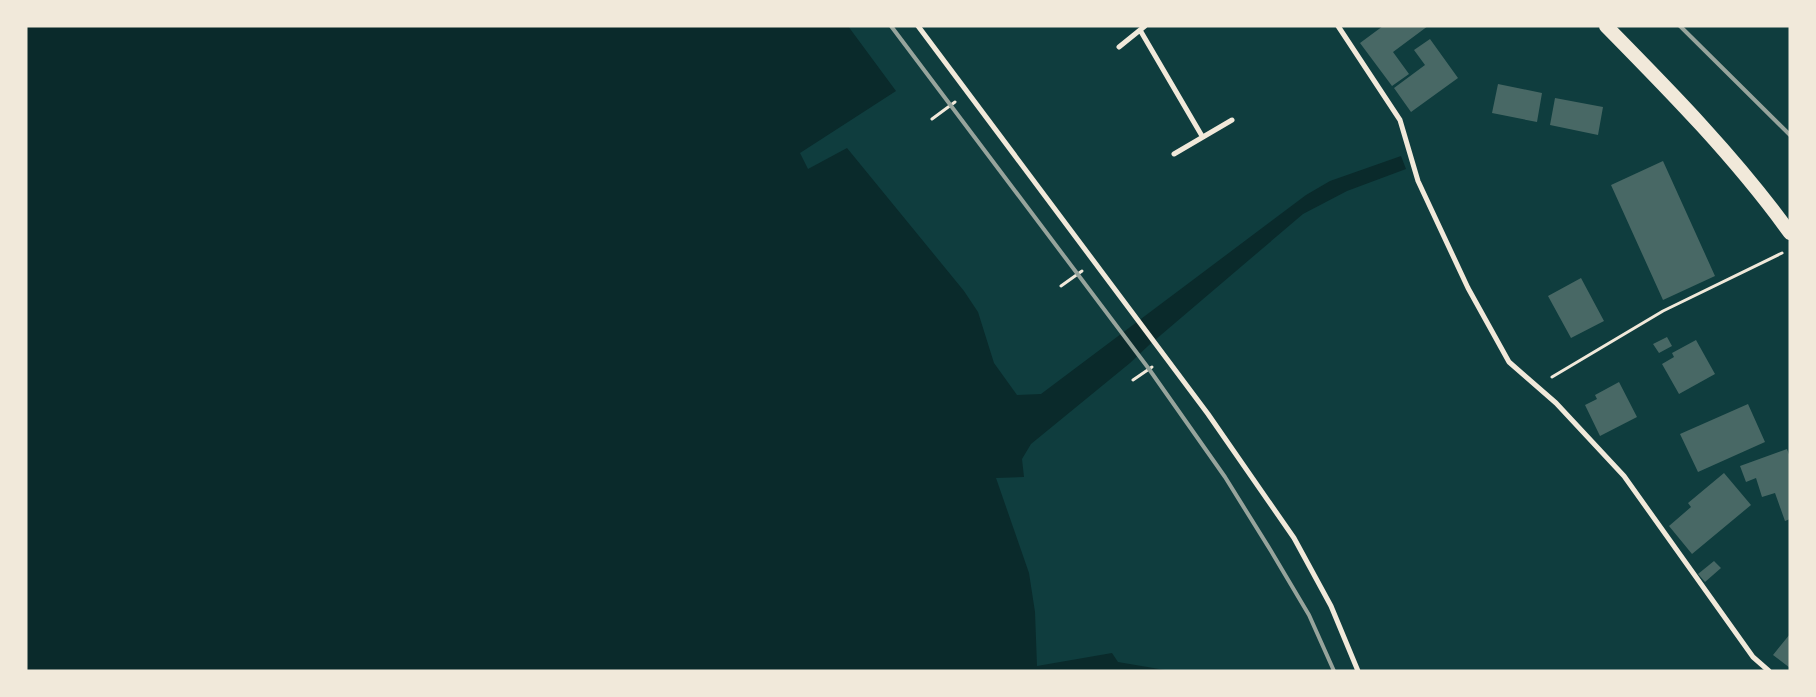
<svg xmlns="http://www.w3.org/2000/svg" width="1816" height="697" font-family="'Sofia Sans Condensed',sans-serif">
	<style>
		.water { fill: #0a2a2b }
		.building { fill: #486865 }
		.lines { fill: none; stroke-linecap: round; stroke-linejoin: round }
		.path { stroke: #f1e9da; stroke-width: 3 }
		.minor { stroke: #f1e9da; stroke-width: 5 }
		.trunk { stroke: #f1e9da; stroke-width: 14 }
		.rail { stroke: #97a49c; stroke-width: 4 }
	</style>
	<rect width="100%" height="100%" fill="#0f3d3e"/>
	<path class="water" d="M 26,26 L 848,26 L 896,91 L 800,153 L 808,169 L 847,148 L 964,291 L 978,312 L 994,363 L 1017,395 L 1041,394 L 1306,195 L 1330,181 L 1401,156 L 1406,169 L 1347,191 L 1303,214 L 1148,346 L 1130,363 L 1031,444 L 1022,459 L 1024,477 L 996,478 L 1029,573 L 1035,612 L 1037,666 L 1112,653 L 1118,662 L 1171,671 L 26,671 Z"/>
	<path class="building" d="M 1383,26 L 1428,26 L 1393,52 L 1409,74 L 1392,86 L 1360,43 Z
		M 1430,39 L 1458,78 L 1411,112 L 1394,88 L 1425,65 L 1414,50 Z
		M 1498,84 L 1542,93 L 1537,122 L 1492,113 Z
		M 1555,98 L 1603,107 L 1598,135 L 1550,125 Z
		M 1663,161 L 1715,276 L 1663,300 L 1611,185 Z
		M 1581,278 L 1604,321 L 1571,338 L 1548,296 Z
		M 1667,337 L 1672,346 L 1659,353 L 1653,344 Z
		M 1696,340 L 1715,374 L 1679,394 L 1662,364 L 1674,357 L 1672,353 Z
		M 1619,382 L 1637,417 L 1600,436 L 1585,405 L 1597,399 L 1595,395 Z
		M 1748,404 L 1765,442 L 1698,472 L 1680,434 Z
		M 1787,449 L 1790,457 L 1790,519 L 1785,521 L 1775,493 L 1762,497 L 1756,478 L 1746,482 L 1740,466 Z
		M 1724,473 L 1751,505 L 1692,554 L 1669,526 L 1691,507 L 1688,503 Z
		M 1714,561 L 1721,568 L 1705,582 L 1698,574 Z
		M 1790,634 L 1790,668 L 1773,655 Z"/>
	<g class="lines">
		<path class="path" d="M 932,119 L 955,102
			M 1061,286 L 1082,271
			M 1552,377 L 1663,311 L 1782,253
			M 1133,380 L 1152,367"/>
		<path class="minor" d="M 918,26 L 1208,414 L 1294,538 L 1331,606 L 1358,671
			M 1338,26 L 1400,120 L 1418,181 L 1468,288 L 1509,362 L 1556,403 L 1624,476 L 1753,657 L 1769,671
			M 1140,30 L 1202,136
			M 1119,47 L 1145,26
			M 1174,154 L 1232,120"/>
		<path class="trunk" d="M 1606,26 C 1671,92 1736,158 1790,233"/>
		<path class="rail" d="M 891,26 L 1149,369 L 1225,477 L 1271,551 L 1309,615 L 1334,671
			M 1680,26 L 1790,135"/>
	</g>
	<rect width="1816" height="697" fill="none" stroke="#f1e9da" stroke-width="55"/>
</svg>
